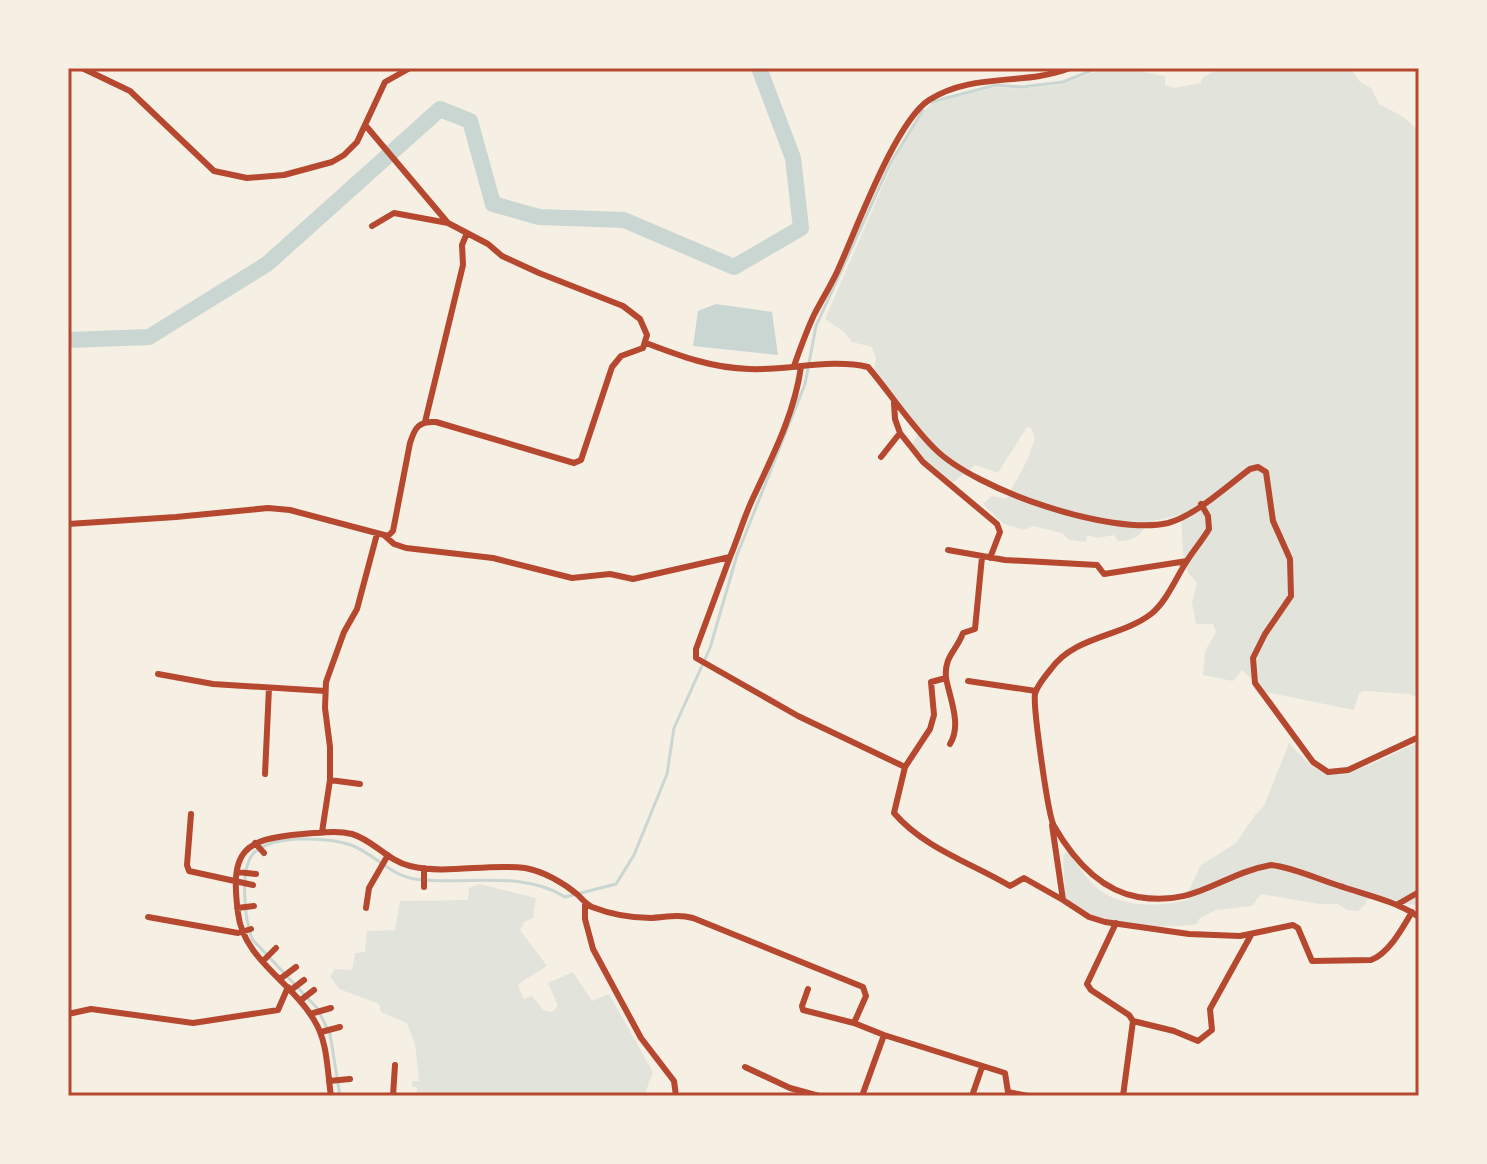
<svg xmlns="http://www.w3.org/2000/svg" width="1487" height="1164" font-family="'DM Sans',sans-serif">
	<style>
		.green { fill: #e2e4dc }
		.water { fill: #c9d6d2 }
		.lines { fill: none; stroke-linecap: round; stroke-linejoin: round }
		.stream { stroke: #c9d6d2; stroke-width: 3 }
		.river { stroke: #c9d6d2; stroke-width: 16 }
		.minor { stroke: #b5482f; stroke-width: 6 }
		.neatline { fill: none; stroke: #b5482f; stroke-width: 3 }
	</style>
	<rect width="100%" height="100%" fill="#f6efe4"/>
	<path class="green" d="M 1105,68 L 1121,68 L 1165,76 L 1165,85 L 1174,88 L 1201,83 L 1202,78 L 1220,68 L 1350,68 L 1360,82 L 1371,88 L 1379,104 L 1402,116 L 1419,131 L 1419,699 L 1410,694 L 1364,691 L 1359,693 L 1354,710 L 1255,690 L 1252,679 L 1242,670 L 1233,681 L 1203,675 L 1205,651 L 1216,632 L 1213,624 L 1196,624 L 1192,602 L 1197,583 L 1188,573 L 1183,553 L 1181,515 L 1148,522 C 1140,536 1134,541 1118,541 L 1114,535 L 1098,538 L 1087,535 L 1086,542 L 1069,540 L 1062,533 L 1033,526 L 1024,530 L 1004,524 L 983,504 L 992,496 L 1006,499 L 1028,459 L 1035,438 L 1031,428 L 1027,427 L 998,473 L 976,465 L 953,482 L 924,460 L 912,444 L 921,430 L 874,369 L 876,358 L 872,347 L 852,342 L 844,332 L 825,319 L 892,165 L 919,116 L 932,103 L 996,87 L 1022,89 L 1063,84 Z
		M 1419,742 L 1419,905 L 1405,904 L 1393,899 L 1385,902 L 1372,898 L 1366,900 L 1366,904 L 1358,911 L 1347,910 L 1338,904 L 1319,904 L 1261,894 L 1252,906 L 1216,910 L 1199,919 L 1197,924 C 1170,929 1109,926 1085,912 C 1078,909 1072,902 1065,897 L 1063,855 L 1068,851 C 1075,861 1082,873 1091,882 C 1115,909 1156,907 1188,900 L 1189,890 L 1201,865 L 1236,843 L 1255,815 L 1264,806 L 1289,743 C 1299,753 1309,767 1323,772 C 1344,782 1398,751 1419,742 Z
		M 479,884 L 536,898 L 533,918 L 524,922 L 520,930 L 547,966 L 520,983 L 518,986 L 524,999 L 532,996 L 543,1010 L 552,1012 L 558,1006 L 548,983 L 573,972 L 592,1001 L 609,994 L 653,1072 L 644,1096 L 417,1095 L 417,1088 L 411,1086 L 413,1081 L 419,1081 L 415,1044 L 407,1023 L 381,1012 L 379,1004 L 339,989 L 330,976 L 335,969 L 352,970 L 355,953 L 365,952 L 367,931 L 395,930 L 400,901 L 468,900 L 469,888 Z"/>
	<path class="water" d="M 716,304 L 772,312 L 778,355 L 693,346 L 698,311 Z"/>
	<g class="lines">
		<path class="stream" d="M 931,102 L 996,85 L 1022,87 L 1063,82 L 1098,68
			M 340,1096 L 330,1034 L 317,1008 L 252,939 C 245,920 238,865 256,851 C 275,835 328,837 351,845 C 373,853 391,876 415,879 C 463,886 520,869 565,897 L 616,884 L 634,855 L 667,774 L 674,728 L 710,648 L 737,555 L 805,384 L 816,326 L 890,164 L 923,110"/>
		<path class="river" d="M 68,340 L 149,337 L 267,264 L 440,109 L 470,121 L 493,204 L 539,217 L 624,220 L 734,267 L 801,228 L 793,158 L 759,68"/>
		<path class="minor" d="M 82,68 L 130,91 L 214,171 L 247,178 L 284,175 L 332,162 L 344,155 L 357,142 L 385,82 L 410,68
			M 372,226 L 394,213 L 448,223
			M 646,343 C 680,356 712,368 749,369 C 788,371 830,358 868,367 C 891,394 909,423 934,448 C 975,490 1111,536 1168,523 C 1195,516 1227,486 1250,469 L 1258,467 L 1266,472 L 1273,521 L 1290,559 L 1291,596 L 1265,634 L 1253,658 L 1255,683 L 1313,762 L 1328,772 L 1348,770 L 1419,737
			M 794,366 C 800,349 806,332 814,315 C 821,301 830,287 837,272 C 855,233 895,122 929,100 C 973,72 1024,86 1070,68
			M 894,403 L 895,419 L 900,433 L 923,462 L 997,524 L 1000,532 L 990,558
			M 425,422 L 463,265 L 462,245 L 467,233
			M 881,457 L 900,433
			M 1201,504 L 1208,516 L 1209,529 C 1202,541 1192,552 1185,564 C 1175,580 1166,602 1151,614 C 1121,637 1074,636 1051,669 C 1046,675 1037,686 1035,694 C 1033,707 1048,816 1054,826 C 1073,859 1099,890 1138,897 C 1197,907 1220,874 1271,865 C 1296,868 1319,880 1343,887 C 1370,896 1395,901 1419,917
			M 68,524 L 176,517 L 268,508 L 290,510 L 388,536 L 393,531 L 410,443 C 415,427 419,421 436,422 L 574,463 L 581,460 L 612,367 L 621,356 L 643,348 L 647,335 L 640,319 L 623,306 L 539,273 L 502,256 L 488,244 L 448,223 L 366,126
			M 385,536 L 394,544 L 406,548 L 493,558 L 572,578 L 610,574 L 633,579 L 730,557 L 696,649 L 696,658 L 798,716 L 905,767 L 894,813 C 924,848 971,863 1010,886 L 1024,878 L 1063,900
			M 948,550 L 1005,560 L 1097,565 L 1104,574 L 1187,561
			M 730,557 C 738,538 744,517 753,498 C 773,455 794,415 801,367
			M 158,674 L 213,684 L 325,691
			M 946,678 C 950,699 962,725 950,744
			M 968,681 L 1036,691
			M 905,767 L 930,729 L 934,715 L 931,682 L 946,678 C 944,656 956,652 963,633 L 975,629 L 982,557
			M 265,774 L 269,688
			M 330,780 L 360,784
			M 191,814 L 187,865 L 189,871 L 253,885
			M 1052,825 L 1063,900 L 1089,917 L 1105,922 L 1189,934 L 1240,936 L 1293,925 L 1298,928 L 1312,961 L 1371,960 C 1389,953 1402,929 1412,912
			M 322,832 L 330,780 L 330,747 L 325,708 L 326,682 L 344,632 L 357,609 L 377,534
			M 255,843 L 264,853
			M 424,868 L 424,887
			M 237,872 L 256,874
			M 585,902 L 585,919 L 593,949 L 641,1038 L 674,1081 L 676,1096
			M 1398,904 L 1419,892
			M 237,908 L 254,906
			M 366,908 L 369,888 L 388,855
			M 148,917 L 238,933 L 251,929
			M 1116,923 L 1087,984 L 1091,990 L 1129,1015 L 1133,1021 L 1123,1096
			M 263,961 L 276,948
			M 280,979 L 296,967
			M 808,989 L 802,1006 L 803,1010 L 854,1023
			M 291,990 L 304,980
			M 301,1000 L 314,990
			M 68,1014 L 91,1009 L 193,1023 L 278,1010 L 288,987
			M 310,1014 L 331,1008
			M 1133,1021 L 1174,1031 L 1198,1041 L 1212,1030 L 1210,1009 L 1251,935
			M 321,1032 L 340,1027
			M 745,1067 L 790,1088 L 819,1096
			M 329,1081 L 350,1079
			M 331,1096 C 327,1070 328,1042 314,1020 C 292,982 243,959 238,913 C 230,851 242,839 303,834 C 320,833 336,830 352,834 C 373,840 388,861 410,866 C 447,875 487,863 525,868 C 543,871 564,883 578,895 C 583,900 586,904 592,907 C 610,914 632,918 651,918 C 667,917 678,914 693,918 L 863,987 L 866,996 L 854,1023 L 884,1035 L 1005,1073 L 1008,1092 L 1028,1096
			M 393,1096 L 395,1065
			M 862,1096 L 884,1035
			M 972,1096 L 982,1067"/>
	</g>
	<rect width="1487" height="1164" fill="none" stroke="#f6efe4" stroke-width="140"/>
	<rect x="70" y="70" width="1347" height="1024" class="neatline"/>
</svg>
